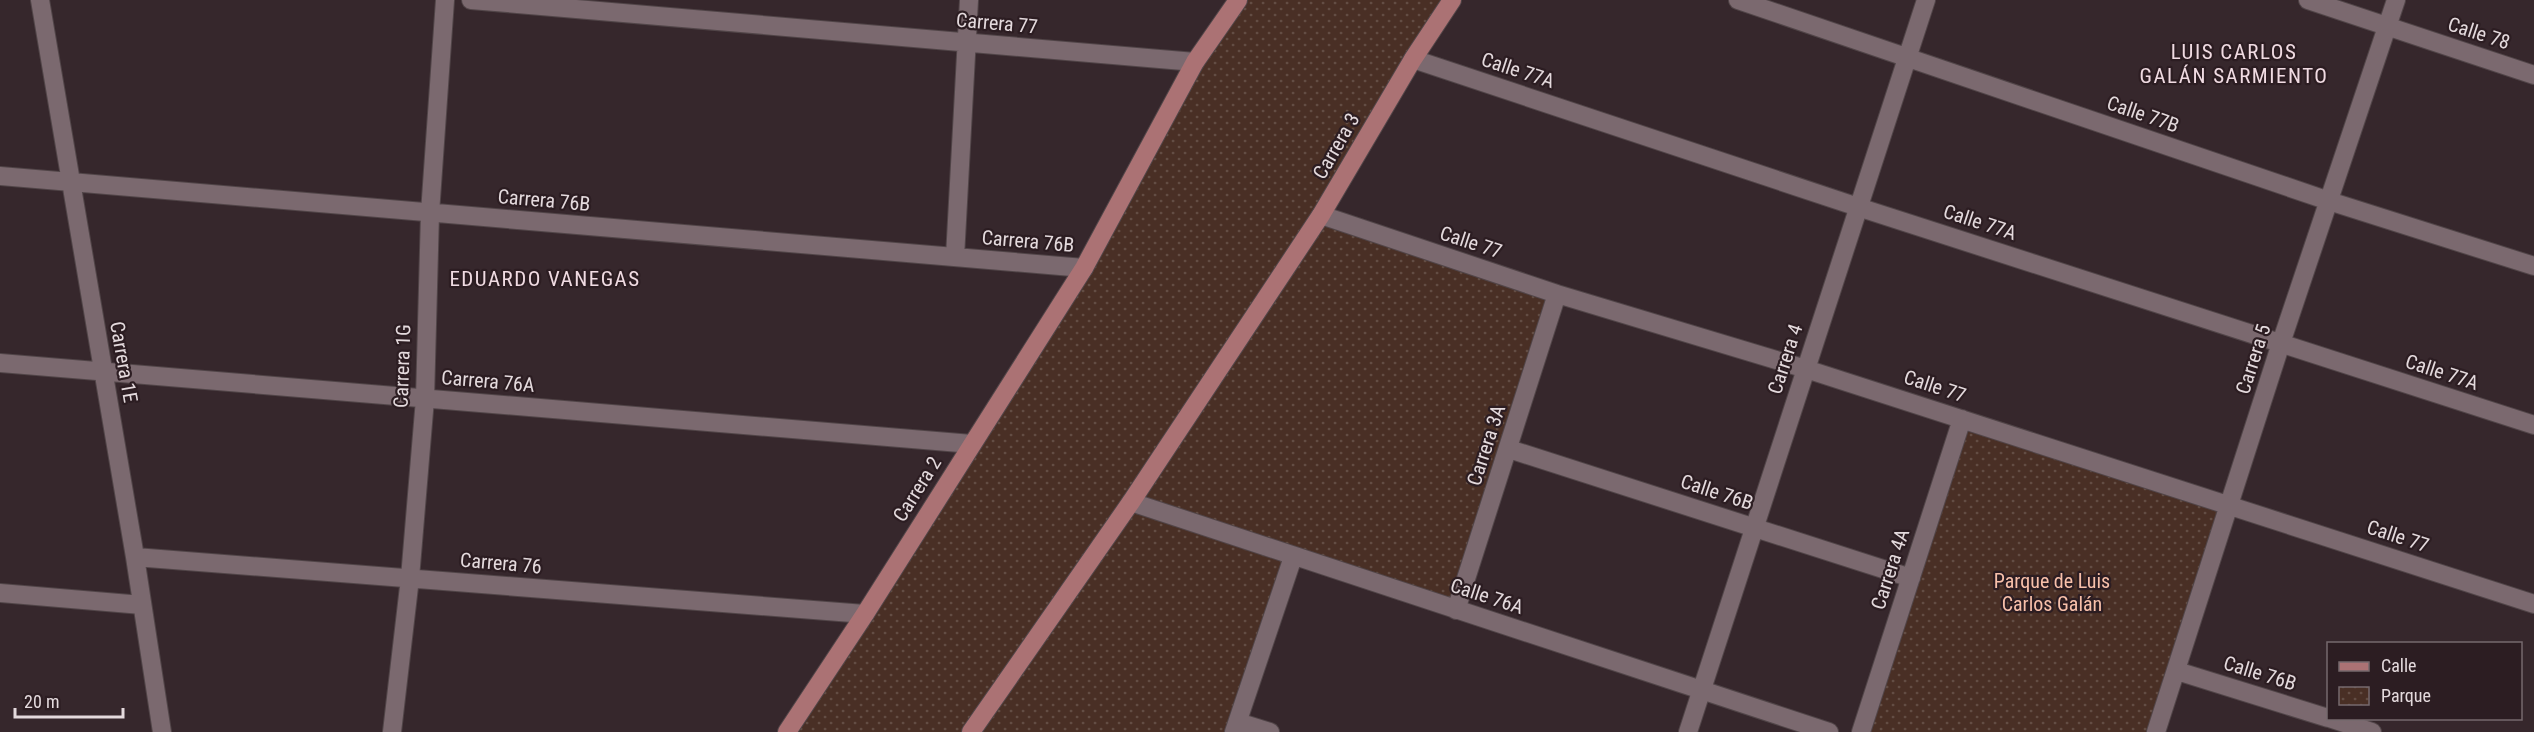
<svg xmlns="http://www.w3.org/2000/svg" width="2534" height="732" font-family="'Roboto Condensed',sans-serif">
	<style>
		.park { fill: url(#park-dots) }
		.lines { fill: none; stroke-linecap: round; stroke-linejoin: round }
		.minor-casing { stroke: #514548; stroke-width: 20 }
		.major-casing { stroke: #514548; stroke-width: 20 }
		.minor { stroke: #7b696f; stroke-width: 18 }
		.major { stroke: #ab7274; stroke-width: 18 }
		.labels { text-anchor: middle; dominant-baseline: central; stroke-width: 4.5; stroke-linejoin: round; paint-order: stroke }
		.street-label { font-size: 20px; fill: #e4dadd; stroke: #2c1d22 }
		.park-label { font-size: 20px; fill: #f8c0aa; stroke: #2c1d22 }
		.neighbourhood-label { font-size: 21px; letter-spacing: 1.5px; fill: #f0dbe2; stroke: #2c1d22 }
	</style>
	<defs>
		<pattern id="park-dots" width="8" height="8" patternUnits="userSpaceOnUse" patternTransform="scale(1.5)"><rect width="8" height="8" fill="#492f25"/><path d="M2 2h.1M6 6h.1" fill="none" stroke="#634d44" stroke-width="1.8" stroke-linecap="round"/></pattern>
	</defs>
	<rect width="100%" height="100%" fill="#36272c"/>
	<path class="park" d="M 1238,0 L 1452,0 L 1321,215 L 1557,294 L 1456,610 L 1294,557 L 1233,732 L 787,732 L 865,614 Z
		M 1962,419 L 2231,505 L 2156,732 L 1861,732 Z"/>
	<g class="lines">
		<g class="minor-casing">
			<path id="minor" d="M 40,0 L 135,557 L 162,732
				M 471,0 L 1195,62
				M 1738,0 L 2329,201 L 2534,266
				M 2308,0 L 2534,75
				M 1413,59 L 1858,207 L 2534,425
				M 0,176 L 1084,268
				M 1321,215 L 1557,294 L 1806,369 L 2534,604
				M 955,257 L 969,0
				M 0,363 L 972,444
				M 1509,449 L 1911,578
				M 1131,502 L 1829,732
				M 135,557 L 865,614
				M 0,593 L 142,605
				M 1456,610 L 1557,294
				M 2177,671 L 2328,718
				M 2329,718 L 2372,732
				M 1238,722 L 1270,732
				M 392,732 L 410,578 L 425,399 L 430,213 L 445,0
				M 1234,732 L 1293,557
				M 1688,732 L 1926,0
				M 1861,732 L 1962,419
				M 2156,732 L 2281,343 L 2396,0"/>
		</g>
		<g class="major-casing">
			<path id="major" d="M 787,732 L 865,614 L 1084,268 L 1195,62 L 1238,0
				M 971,732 L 1131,502 L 1321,215 L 1413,59 L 1452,0"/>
		</g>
		<use href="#minor" class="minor"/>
		<use href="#major" class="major"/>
	</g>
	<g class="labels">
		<g class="street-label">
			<text transform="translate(997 23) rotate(5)">Carrera 77</text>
			<text transform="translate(2479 33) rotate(18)">Calle 78</text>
			<text transform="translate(1518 70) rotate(18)">Calle 77A</text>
			<text transform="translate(2143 114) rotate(19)">Calle 77B</text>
			<text transform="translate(1336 146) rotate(-60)">Carrera 3</text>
			<text transform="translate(544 200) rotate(5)">Carrera 76B</text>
			<text transform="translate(1980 222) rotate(18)">Calle 77A</text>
			<text transform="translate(1028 241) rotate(5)">Carrera 76B</text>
			<text transform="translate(1471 242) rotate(18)">Calle 77</text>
			<text transform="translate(1785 359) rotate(-72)">Carrera 4</text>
			<text transform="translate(2253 359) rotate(-72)">Carrera 5</text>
			<text transform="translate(124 362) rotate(80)">Carrera 1E</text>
			<text transform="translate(402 366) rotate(-88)">Carrera 1G</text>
			<text transform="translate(2442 372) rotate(18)">Calle 77A</text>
			<text transform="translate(488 381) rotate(5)">Carrera 76A</text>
			<text transform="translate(1935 386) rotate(18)">Calle 77</text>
			<text transform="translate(1486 445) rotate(-72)">Carrera 3A</text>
			<text transform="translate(917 489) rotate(-58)">Carrera 2</text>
			<text transform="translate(1717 492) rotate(18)">Calle 76B</text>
			<text transform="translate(2398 536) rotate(18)">Calle 77</text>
			<text transform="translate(501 563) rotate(5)">Carrera 76</text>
			<text transform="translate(1890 569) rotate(-72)">Carrera 4A</text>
			<text transform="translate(1487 596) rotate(18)">Calle 76A</text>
			<text transform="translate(2260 673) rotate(17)">Calle 76B</text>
		</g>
		<g class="park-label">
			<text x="2052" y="581">Parque de Luis<tspan x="2052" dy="23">Carlos Galán</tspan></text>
		</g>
		<g class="neighbourhood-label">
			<text x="2234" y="52">LUIS CARLOS<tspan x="2234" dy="24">GALÁN SARMIENTO</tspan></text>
			<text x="545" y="279">EDUARDO VANEGAS</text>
		</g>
	</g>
	<rect x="2327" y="642" width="195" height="78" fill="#2c1d22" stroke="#76696d" stroke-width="1.5"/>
	<rect x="2339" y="662" width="30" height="9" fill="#ab7274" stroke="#76696d" stroke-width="1.5"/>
	<text x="2381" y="672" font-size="18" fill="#e4dadd">Calle</text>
	<rect x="2339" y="687" width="30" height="18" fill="url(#park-dots)" stroke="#76696d" stroke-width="1.5"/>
	<text x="2381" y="702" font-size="18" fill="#e4dadd">Parque</text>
	<path d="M15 708v9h108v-9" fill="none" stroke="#e4dadd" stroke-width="3"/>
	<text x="24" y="708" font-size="18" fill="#e4dadd" stroke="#2c1d22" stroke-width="4.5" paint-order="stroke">20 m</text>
</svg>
